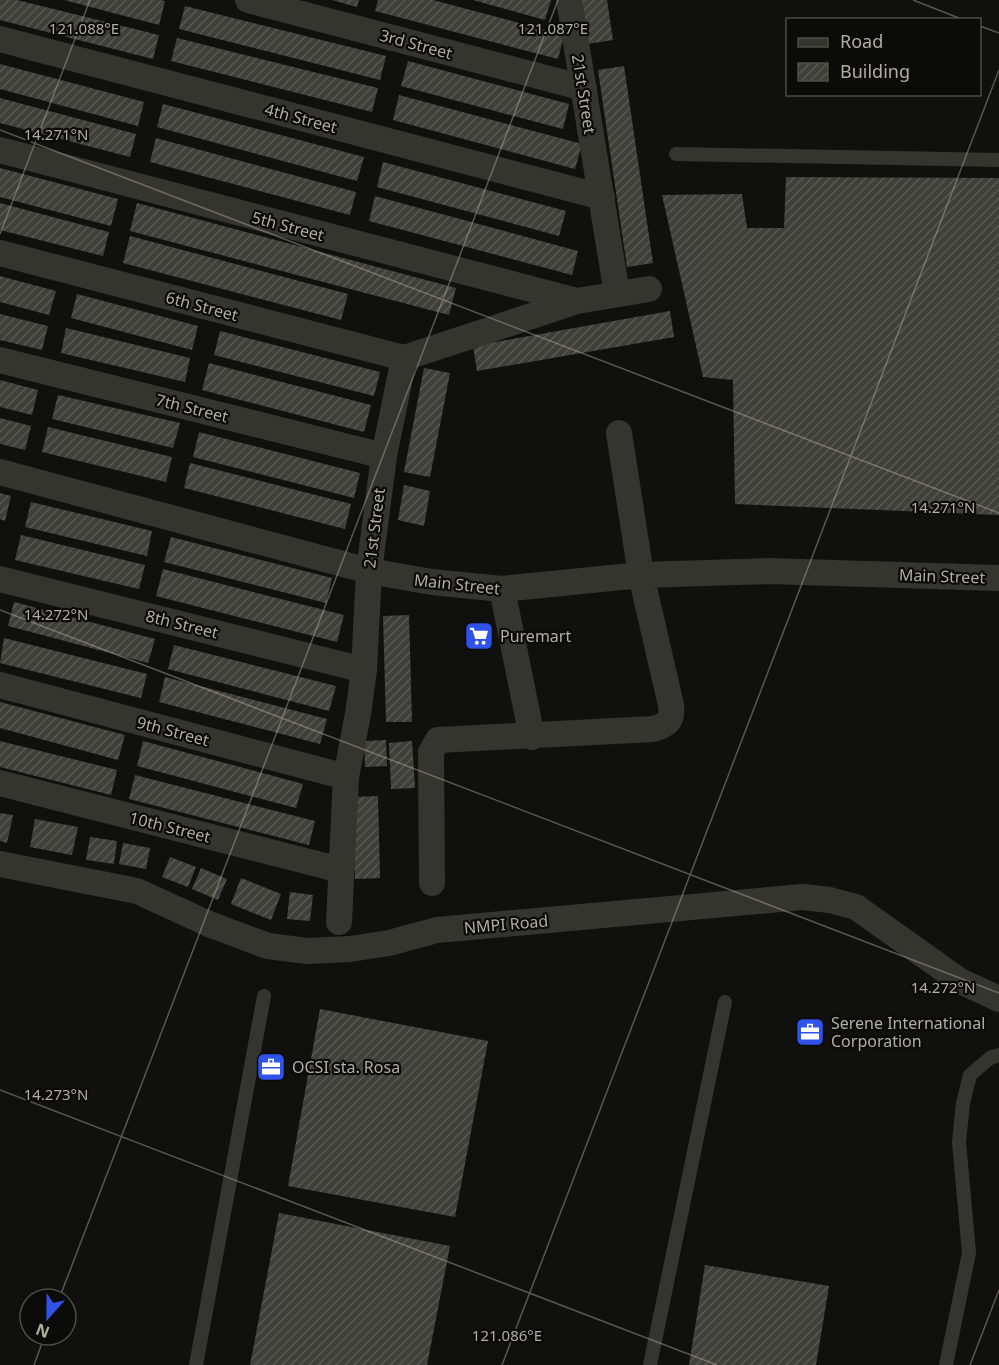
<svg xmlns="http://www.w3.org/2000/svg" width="999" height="1365" font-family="'Noto Sans',sans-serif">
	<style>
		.building { fill: url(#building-hatch) }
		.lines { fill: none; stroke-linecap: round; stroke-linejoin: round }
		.lane { stroke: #353530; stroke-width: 14 }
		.street { stroke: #353530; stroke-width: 26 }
		.ticks { fill: none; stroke: #b1aea1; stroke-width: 1.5; stroke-opacity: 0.45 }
		.labels { text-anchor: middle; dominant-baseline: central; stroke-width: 4.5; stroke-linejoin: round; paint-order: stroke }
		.street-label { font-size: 16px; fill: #b1aea1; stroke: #0b0b0a }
		.poi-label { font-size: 16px; fill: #b1aea1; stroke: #0b0b0a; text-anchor: start }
		.ticks-label { font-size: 15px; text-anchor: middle; fill: #b1aea1; stroke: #0b0b0a; stroke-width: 4.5; stroke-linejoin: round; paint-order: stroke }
	</style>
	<defs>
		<pattern id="building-hatch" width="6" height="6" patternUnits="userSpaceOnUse" patternTransform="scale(1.5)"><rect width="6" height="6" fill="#40403b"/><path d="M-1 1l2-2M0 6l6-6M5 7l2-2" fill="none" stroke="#595954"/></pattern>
	</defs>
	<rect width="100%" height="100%" fill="#10100f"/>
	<path class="building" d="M 0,0 L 17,0 L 159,35 L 153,59 L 0,20 Z
		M 64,0 L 160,0 L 165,1 L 159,25 Z
		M 332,0 L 359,0 L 357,7 Z
		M 378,0 L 433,0 L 564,35 L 558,59 L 375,11 Z
		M 473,0 L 551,0 L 545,20 Z
		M 581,0 L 607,0 L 613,40 L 587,44 Z
		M 185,6 L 386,56 L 380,80 L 179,29 Z
		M 177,38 L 378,88 L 372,112 L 171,61 Z
		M 408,61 L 569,104 L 563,129 L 401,86 Z
		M 0,64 L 144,102 L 138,126 L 0,89 Z
		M 624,66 L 653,263 L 627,267 L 598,70 Z
		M 399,95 L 582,144 L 575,169 L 393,120 Z
		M 0,98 L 136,134 L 130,157 L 0,123 Z
		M 163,104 L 364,157 L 357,181 L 157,127 Z
		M 156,138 L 356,192 L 350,215 L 150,162 Z
		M 383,162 L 566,211 L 559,236 L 377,187 Z
		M 0,168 L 118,199 L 111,226 L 0,197 Z
		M 786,177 L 999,178 L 999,515 L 735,504 L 733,380 L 703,377 L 662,195 L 742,194 L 747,228 L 784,228 Z
		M 375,196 L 578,251 L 572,275 L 369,221 Z
		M 0,203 L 109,232 L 103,256 L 0,230 Z
		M 137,203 L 456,288 L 449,315 L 130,231 Z
		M 130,236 L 348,294 L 341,320 L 123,263 Z
		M 0,276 L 56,291 L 49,315 L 0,302 Z
		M 77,294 L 198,326 L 192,350 L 71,318 Z
		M 670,311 L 674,337 L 477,371 L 473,346 Z
		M 0,314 L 48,326 L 42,350 L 0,340 Z
		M 66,328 L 190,358 L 185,382 L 61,353 Z
		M 220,331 L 380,372 L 374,396 L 214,355 Z
		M 209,363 L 371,405 L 364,432 L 202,390 Z
		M 424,368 L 450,373 L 430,477 L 404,472 Z
		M 0,380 L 38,390 L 32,415 L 0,407 Z
		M 58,395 L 180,423 L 173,448 L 52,419 Z
		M 0,418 L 31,426 L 25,450 L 0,444 Z
		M 48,427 L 172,457 L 166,482 L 42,452 Z
		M 199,432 L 360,473 L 354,498 L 193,457 Z
		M 190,463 L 351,504 L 345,529 L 184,488 Z
		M 404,485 L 430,491 L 424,526 L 398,520 Z
		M 0,493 L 11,496 L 5,521 L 0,519 Z
		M 31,502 L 152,531 L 147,556 L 25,527 Z
		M 21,535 L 145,565 L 139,589 L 15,560 Z
		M 171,537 L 332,578 L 326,603 L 164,562 Z
		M 163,569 L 344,615 L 337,642 L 156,596 Z
		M 14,602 L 155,639 L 148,663 L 8,626 Z
		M 409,615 L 412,722 L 386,722 L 383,616 Z
		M 4,638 L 147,674 L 141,698 L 0,663 Z
		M 174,645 L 336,686 L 329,711 L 168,669 Z
		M 165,677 L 327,719 L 320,744 L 159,702 Z
		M 0,702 L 125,735 L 118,760 L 0,728 Z
		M 386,740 L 387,766 L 365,767 L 364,741 Z
		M 0,741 L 117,770 L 111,795 L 0,767 Z
		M 143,741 L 303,784 L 296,808 L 137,766 Z
		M 412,741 L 415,788 L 391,789 L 389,743 Z
		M 135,775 L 315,821 L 309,845 L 129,799 Z
		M 378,796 L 380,878 L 355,879 L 352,797 Z
		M 0,813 L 13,815 L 7,843 L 0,841 Z
		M 35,819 L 78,827 L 72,855 L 30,847 Z
		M 90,837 L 117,841 L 114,864 L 86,860 Z
		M 123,843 L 150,848 L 146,869 L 119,864 Z
		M 170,857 L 196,867 L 188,887 L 162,877 Z
		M 201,868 L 227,879 L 218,900 L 192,889 Z
		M 241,878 L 281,894 L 271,920 L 231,904 Z
		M 290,892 L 313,895 L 310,921 L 287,919 Z
		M 320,1009 L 488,1041 L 455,1217 L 288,1186 Z
		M 279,1213 L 450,1246 L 427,1365 L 250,1365 Z
		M 705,1265 L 829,1286 L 816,1365 L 689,1365 Z"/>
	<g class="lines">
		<path class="lane" d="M 676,154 L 999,160
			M 196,1365 L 264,996
			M 650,1365 L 725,1002
			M 946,1365 L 969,1253 L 959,1142 L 963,1103 L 970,1075 L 990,1058 L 999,1055"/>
		<path class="street" d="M 248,0 L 584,88
			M 569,0 L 617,294
			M 0,39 L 602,197
			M 0,150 L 577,301
			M 0,253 L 404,358
			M 404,358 L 577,301 L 649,289
			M 0,360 L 384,456
			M 0,472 L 369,571 L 432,582 L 502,589 L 641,575 L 769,571 L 999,578
			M 0,579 L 364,670
			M 502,589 L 532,737
			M 0,685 L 346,777
			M 0,783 L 341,870
			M 0,864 L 137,891 L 209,924 L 268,946 L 307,951 L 350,949 L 389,943 L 437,930 L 802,897 L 830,900 L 856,907 L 960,981 L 999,999
			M 432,883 L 431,752 L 438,740 L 653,729 C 667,725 673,721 671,705 L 641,575 L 619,433
			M 339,922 L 346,777 L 358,714 L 364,670 L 369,571 L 384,456 L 404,358"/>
	</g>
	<path class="ticks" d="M 913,0 L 964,20M 980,26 L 999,33M 0,130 L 999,513M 0,234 L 90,0M 0,610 L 999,993M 0,1090 L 717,1365M 59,1299 L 558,0M 34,1365 L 45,1335M 502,1365 L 999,70M 970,1365 L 999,1290"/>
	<defs>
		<g id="supermarket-square" transform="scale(1.5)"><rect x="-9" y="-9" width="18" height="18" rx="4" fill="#2f52e8" stroke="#0b0b0a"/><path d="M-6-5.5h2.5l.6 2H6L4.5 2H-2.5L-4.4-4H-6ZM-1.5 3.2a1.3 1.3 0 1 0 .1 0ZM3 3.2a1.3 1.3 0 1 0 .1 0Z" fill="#fff"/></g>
		<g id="office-square" transform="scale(1.5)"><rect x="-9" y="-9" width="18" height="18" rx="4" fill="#2f52e8" stroke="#0b0b0a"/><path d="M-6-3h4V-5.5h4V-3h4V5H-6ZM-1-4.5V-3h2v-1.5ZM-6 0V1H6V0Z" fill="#fff"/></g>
	</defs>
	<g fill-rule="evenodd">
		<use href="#supermarket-square" x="479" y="636"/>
		<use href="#office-square" x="810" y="1032"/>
		<use href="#office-square" x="271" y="1067"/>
	</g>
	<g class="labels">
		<g class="street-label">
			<text transform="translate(416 44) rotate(15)">3rd Street</text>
			<text transform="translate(584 94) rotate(81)">21st Street</text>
			<text transform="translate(301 118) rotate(15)">4th Street</text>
			<text transform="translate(288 226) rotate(15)">5th Street</text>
			<text transform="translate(202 306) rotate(15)">6th Street</text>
			<text transform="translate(192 408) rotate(14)">7th Street</text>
			<text transform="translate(374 528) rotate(-83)">21st Street</text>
			<text transform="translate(942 576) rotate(2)">Main Street</text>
			<text transform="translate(457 584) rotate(6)">Main Street</text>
			<text transform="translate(182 624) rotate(14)">8th Street</text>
			<text transform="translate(173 731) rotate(15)">9th Street</text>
			<text transform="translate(170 827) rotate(14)">10th Street</text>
			<text transform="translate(506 924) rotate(-5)">NMPI Road</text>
		</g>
		<g class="poi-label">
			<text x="500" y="636">Puremart</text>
			<text x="831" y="1023">Serene International<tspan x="831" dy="18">Corporation</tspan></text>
			<text x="292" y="1067">OCSI sta. Rosa</text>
		</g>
	</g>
	<g class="ticks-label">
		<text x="84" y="34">121.088°E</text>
		<text x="553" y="34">121.087°E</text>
		<text x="56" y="140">14.271°N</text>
		<text x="943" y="513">14.271°N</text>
		<text x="56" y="620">14.272°N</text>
		<text x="943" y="993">14.272°N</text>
		<text x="56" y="1100">14.273°N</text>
		<text x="507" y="1341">121.086°E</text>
	</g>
	<rect x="786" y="18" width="195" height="78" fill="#0b0b0a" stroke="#4d4c46" stroke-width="1.5"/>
	<rect x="798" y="38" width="30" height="9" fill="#353530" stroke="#4d4c46" stroke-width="1.5"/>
	<text x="840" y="48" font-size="18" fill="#b1aea1">Road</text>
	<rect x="798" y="63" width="30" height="18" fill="url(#building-hatch)" stroke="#4d4c46" stroke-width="1.5"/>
	<text x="840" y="78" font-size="18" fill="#b1aea1">Building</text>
	<g transform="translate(48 1317) rotate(201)"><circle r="28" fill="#0b0b0a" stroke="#4d4c46" stroke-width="1.5"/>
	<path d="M0-4.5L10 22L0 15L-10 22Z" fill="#2f52e8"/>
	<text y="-9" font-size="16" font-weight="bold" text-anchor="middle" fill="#b1aea1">N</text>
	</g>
</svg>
